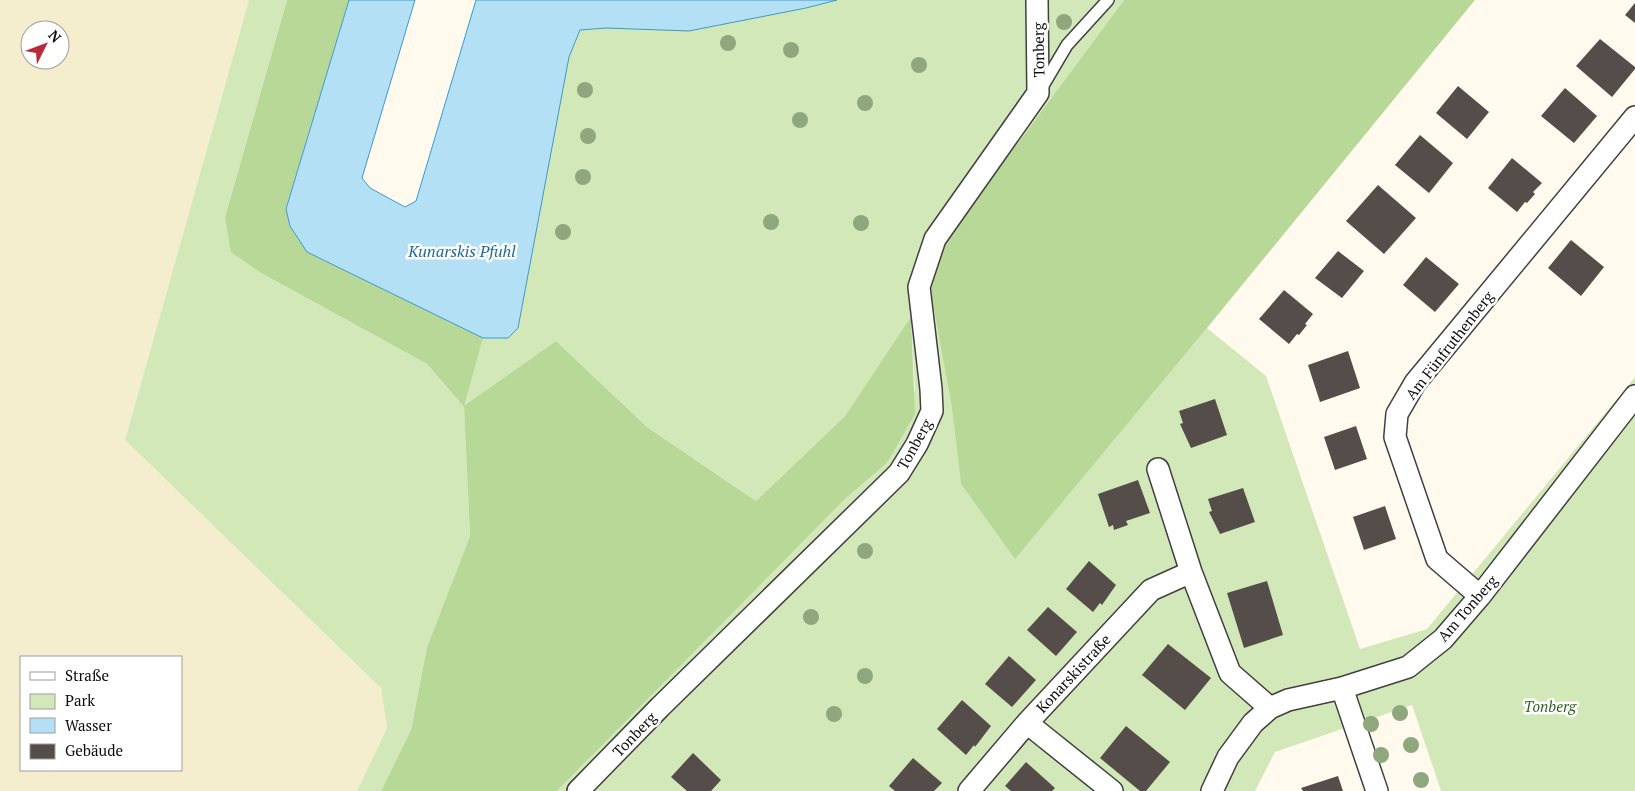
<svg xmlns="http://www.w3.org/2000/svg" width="1635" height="791" font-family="'PT Serif',serif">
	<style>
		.farmland { fill: #f4eece; fill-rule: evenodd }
		.green { fill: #d3e8b8 }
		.forest { fill: #b8d898 }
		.water { fill: #b3e0f4; stroke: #3c99c9 }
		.building { fill: #554d49 }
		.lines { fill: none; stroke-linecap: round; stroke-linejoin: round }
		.lane-casing { stroke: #404040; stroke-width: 14 }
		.street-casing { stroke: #404040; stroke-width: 24 }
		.lane { stroke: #fff; stroke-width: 11 }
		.street { stroke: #fff; stroke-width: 21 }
		.tree { fill: #8ea77c }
		.labels { text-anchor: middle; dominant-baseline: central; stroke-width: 5; stroke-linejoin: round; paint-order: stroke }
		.street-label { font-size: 15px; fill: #0d0d0d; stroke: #fff }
		.park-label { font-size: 15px; font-style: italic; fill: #31631f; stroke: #fff }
		.water-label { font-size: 16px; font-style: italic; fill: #1a6a9b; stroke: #fff }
	</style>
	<rect width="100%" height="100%" fill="#fffaed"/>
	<path class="farmland" d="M 0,0 L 249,0 L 125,440 L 381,688 L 387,728 L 357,791 L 0,791 ZM 30,30 L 60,30 L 60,60 L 30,60 ZM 21,657 L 181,657 L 181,770 L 21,770 Z"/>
	<path class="green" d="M 249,0 L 287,0 L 225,217 L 263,274 L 427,364 L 463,406 L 483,338 L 508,338 L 569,57 L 580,30 L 806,8 L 837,0 L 1124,0 L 940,248 L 951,402 L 961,484 L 1015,558 L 1207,328 L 1266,376 L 1360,649 L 1427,629 L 1635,377 L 1635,791 L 1441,791 L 1412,705 L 1275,752 L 1255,791 L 557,791 L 846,498 L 887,463 L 915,390 L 911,318 L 845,416 L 756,501 L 647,427 L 556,341 L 464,407 L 470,536 L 427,647 L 411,730 L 381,791 L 357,791 L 387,728 L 381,688 L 125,440 Z"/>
	<path class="forest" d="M 287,0 L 349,0 L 286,208 L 290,226 L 307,252 L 483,338 L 464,406 L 556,341 L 647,427 L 756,501 L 845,416 L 911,317 L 915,414 L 887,463 L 846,498 L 557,791 L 381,791 L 411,730 L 427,647 L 470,536 L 464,407 L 427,364 L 263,274 L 231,252 L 225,217 Z
		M 1124,0 L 1475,0 L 1207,328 L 1015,559 L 961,484 L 951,402 L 931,292 L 940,248 Z"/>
	<path class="water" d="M 349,0 L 415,0 L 362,178 L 370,188 L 405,207 L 416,201 L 476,0 L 837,0 L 806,8 L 689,31 L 606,28 L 580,30 L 569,57 L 518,328 L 508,338 L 483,338 L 307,252 L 290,226 L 286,209 Z"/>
	<path class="building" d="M 1635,3 L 1635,23 L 1625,15 Z
		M 1600,39 L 1635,67 L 1635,69 L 1612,97 L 1576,66 Z
		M 1458,86 L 1489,112 L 1467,139 L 1436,113 Z
		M 1565,88 L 1597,116 L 1574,143 L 1541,116 Z
		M 1420,135 L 1453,163 L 1429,193 L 1395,165 Z
		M 1512,158 L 1542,183 L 1533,192 L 1535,194 L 1527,203 L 1525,202 L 1517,212 L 1488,188 Z
		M 1378,185 L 1416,218 L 1384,254 L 1346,221 Z
		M 1571,240 L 1604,267 L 1581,296 L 1548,268 Z
		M 1338,251 L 1364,271 L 1342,298 L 1315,278 Z
		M 1426,257 L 1459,284 L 1435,312 L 1403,285 Z
		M 1284,290 L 1313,314 L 1305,324 L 1307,325 L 1299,335 L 1297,334 L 1289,344 L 1259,319 Z
		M 1348,351 L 1360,388 L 1320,402 L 1308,365 Z
		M 1215,399 L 1227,435 L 1191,448 L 1180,424 L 1183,423 L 1179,411 Z
		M 1356,426 L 1367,459 L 1335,470 L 1324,437 Z
		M 1138,480 L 1150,513 L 1126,521 L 1128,525 L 1114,530 L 1113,525 L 1109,527 L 1098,494 Z
		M 1243,488 L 1255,522 L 1220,534 L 1209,512 L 1212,511 L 1208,499 Z
		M 1385,506 L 1396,539 L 1364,550 L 1353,517 Z
		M 1089,561 L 1116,585 L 1102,605 L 1100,603 L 1093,612 L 1066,589 Z
		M 1267,581 L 1283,635 L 1244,648 L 1227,593 Z
		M 1048,607 L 1077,632 L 1056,656 L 1027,630 Z
		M 1168,644 L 1211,678 L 1185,710 L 1142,675 Z
		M 1009,656 L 1036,680 L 1012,707 L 985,684 Z
		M 962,700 L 991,726 L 975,747 L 974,745 L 966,755 L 937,729 Z
		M 1126,726 L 1170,762 L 1146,791 L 1140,791 L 1100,758 Z
		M 693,753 L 721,780 L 711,791 L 687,791 L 671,777 Z
		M 913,758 L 942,783 L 934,791 L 895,791 L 889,786 Z
		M 1026,762 L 1055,788 L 1052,791 L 1011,791 L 1005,786 Z
		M 1338,776 L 1343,791 L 1303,791 L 1301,788 Z"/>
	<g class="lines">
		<g class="lane-casing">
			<path id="lane" d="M 1041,89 L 1067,45 L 1108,0"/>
		</g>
		<g class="street-casing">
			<path id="street" d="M 1158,469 L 1191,572 L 1230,673 L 1270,708
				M 1480,596 L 1437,559 L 1395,437 L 1397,414 L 1415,383 L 1635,117
				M 1342,688 L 1377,791
				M 1027,723 L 1112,791
				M 578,791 L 660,707 L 899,473 L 917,444 L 932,411 L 931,389 L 919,287 L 935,239 L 1038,93 L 1037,0
				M 969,791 L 1027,723 L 1151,590 L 1191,572
				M 1212,791 L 1228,757 L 1253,723 L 1270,708 L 1288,700 L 1342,688 L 1408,667 L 1443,639 L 1480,596 L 1635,396"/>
		</g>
		<use href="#lane" class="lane"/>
		<use href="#street" class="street"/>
	</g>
	<g class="tree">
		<circle cx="1064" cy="22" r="8"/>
		<circle cx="728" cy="43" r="8"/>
		<circle cx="791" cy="50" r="8"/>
		<circle cx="919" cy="65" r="8"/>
		<circle cx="585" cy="90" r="8"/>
		<circle cx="865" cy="103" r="8"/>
		<circle cx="800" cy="120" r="8"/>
		<circle cx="588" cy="136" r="8"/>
		<circle cx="583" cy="177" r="8"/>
		<circle cx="771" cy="222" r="8"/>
		<circle cx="861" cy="223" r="8"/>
		<circle cx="563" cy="232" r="8"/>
		<circle cx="865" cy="551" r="8"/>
		<circle cx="811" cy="617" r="8"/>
		<circle cx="865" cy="676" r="8"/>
		<circle cx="1400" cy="713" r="8"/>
		<circle cx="834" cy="714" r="8"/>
		<circle cx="1371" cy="724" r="8"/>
		<circle cx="1411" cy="745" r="8"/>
		<circle cx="1381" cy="755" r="8"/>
		<circle cx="1421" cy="780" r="8"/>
	</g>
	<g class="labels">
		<g class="street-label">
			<text transform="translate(1038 50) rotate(-91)">Tonberg</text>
			<text transform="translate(1449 345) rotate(-52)">Am Fünfruthenberg</text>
			<text transform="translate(914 444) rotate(-61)">Tonberg</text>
			<text transform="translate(1467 608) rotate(-49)">Am Tonberg</text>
			<text transform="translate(1073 673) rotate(-47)">Konarskistraße</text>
			<text transform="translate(634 734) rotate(-46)">Tonberg</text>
		</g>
		<g class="park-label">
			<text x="1550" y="706">Tonberg</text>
		</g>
		<g class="water-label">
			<text x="462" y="251">Kunarskis Pfuhl</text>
		</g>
	</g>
	<rect x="20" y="656" width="162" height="115" fill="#ffffff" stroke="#9e9e9e"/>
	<rect x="30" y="672" width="25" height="8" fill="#ffffff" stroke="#9e9e9e"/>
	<text x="65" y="681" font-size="15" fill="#0d0d0d">Straße</text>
	<rect x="30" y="694" width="25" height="15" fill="#d3e8b8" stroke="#9e9e9e"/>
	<text x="65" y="706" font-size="15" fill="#0d0d0d">Park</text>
	<rect x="30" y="718" width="25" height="15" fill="#b3e0f4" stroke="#9e9e9e"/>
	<text x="65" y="731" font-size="15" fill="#0d0d0d">Wasser</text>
	<rect x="30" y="744" width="25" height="15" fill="#554d49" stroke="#9e9e9e"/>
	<text x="65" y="756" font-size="15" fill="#0d0d0d">Gebäude</text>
	<g transform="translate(45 45) rotate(48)"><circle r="24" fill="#ffffff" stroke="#9e9e9e"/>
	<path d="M0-4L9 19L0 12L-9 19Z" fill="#b92938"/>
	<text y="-8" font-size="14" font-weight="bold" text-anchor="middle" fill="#0d0d0d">N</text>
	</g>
</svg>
